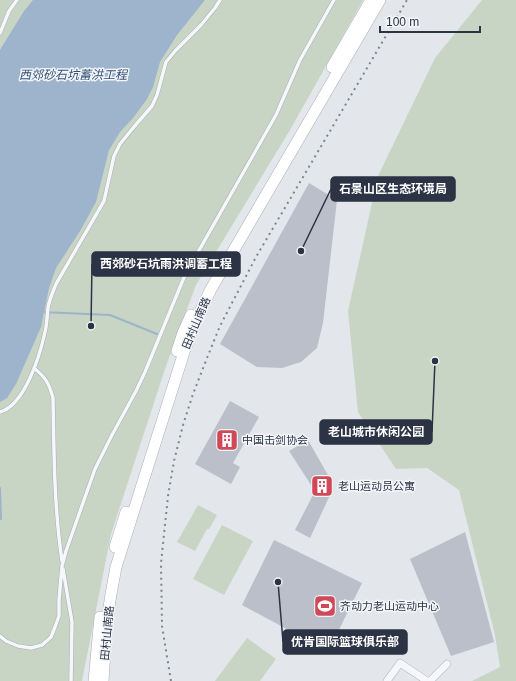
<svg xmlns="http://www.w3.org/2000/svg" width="516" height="681" font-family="Helvetica,'Noto Sans SC',sans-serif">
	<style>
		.green { fill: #c8d5c4 }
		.water { fill: #9eb3cc }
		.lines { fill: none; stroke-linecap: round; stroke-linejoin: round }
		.stream { stroke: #9eb3cc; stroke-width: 2 }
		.building { fill: #babfc9 }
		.lane-casing { stroke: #a8adb6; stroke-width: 4.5 }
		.street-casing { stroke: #a8adb6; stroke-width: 8 }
		.secondary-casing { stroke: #a8adb6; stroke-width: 12 }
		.lane { stroke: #f6f7fa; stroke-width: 3.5 }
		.street { stroke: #f6f7fa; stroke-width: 7 }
		.secondary { stroke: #fff; stroke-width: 11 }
		.rail { stroke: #7c8595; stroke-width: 2; stroke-dasharray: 2 4; stroke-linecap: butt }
		.labels { text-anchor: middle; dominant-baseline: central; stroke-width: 3; stroke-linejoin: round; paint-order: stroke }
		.street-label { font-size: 11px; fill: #2b3344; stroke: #f3f5f9 }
		.poi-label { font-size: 11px; fill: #2b3344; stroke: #f3f5f9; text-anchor: start }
		.water-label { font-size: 12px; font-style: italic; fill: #345179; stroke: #f3f5f9 }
		.leader { fill: none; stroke: #2b3344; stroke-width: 1.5 }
		.callout-dot { fill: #2b3344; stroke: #f3f5f9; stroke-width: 1.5 }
		.callout { fill: #2b3344; stroke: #2b3344; stroke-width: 1.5 }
		.callout-label { font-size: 12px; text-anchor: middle; font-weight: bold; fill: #fff }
	</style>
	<rect width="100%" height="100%" fill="#e3e6eb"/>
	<path class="green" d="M 0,0 L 363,0 L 290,130 L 196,285 L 166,366 L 111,534 L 82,681 L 0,681 Z
		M 482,0 L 516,0 L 516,681 L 472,681 L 500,667 L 495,635 L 459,490 L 427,468 L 396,469 L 358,412 L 348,311 L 378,176 L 435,58 Z
		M 198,505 L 217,515 L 209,529 L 207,529 L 195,551 L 177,542 Z
		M 222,525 L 253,541 L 224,595 L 193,579 Z
		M 247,638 L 276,659 L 260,681 L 215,681 Z"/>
	<path class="water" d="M 33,0 L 205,0 L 177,35 L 160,62 L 153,87 L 147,99 L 133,118 L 120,132 L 109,150 L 96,202 L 80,231 L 56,268 L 49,288 L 41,327 L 16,384 L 7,398 L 0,402 L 0,50 L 24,11 Z"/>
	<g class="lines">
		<path class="stream" d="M 42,312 L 110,315 L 157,334
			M 0,488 L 1,519"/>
	</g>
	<path class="building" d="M 309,183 L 337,200 L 323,323 L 317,348 L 301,362 L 282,368 L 257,367 L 220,344 Z
		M 230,401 L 259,417 L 233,463 L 240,467 L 231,484 L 195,464 Z
		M 308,440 L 329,477 L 332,482 L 332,490 L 330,495 L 310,538 L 295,530 L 315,491 L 289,451 Z
		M 465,532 L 494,642 L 451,656 L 410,559 Z
		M 274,540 L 362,583 L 329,650 L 287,629 L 242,605 Z"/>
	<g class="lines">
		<g class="lane-casing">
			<path id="lane" d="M 0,33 L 9,11 L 17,0
				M 34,368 C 46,378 49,383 53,398 C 54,452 54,507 62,561
				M 0,412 C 25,405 40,355 45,332 C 47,324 47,316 48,308 C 49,300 53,292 56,284 L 104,201 L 114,156 L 120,144 L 133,128 L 152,106 L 157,95 L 166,62 L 176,50 L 201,25 L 215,8 L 220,0
				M 63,569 L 72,622 L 71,681
				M 0,636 L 6,641 L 18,646 L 31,648 L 42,645 L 51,637 L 55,627 L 59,616 L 59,600 L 62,566 L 66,551 L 95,469 L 112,435 L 136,391 L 145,372 L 185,275 L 276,115 L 300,60 L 334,0"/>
		</g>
		<g class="street-casing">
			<path id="street" d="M 387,681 L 400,663 L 427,681
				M 430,681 L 447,664"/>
		</g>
		<g class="secondary-casing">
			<path id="secondary" d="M 332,67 L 371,0
				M 177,351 L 183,333 L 191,315
				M 115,547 L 126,512
				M 94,681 L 100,617
				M 103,681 L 107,621 L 111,594 L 116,567 L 185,349 L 198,316 L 211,289 L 380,0"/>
		</g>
		<use href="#lane" class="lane"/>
		<use href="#street" class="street"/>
		<use href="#secondary" class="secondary"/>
		<path class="rail" d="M 171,681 L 162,626 L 161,563 L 168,496 L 174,461 L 183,425 L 193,394 L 207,358 L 220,326 L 256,257 L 407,0"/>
	</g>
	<defs>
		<g id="building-square" transform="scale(1.15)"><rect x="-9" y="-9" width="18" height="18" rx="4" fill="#d14858" stroke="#f3f5f9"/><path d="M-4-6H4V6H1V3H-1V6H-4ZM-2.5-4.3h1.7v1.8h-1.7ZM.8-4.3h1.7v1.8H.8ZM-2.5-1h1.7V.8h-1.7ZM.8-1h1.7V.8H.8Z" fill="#fff"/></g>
		<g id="stadium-square" transform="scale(1.15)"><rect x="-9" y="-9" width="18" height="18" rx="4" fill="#d14858" stroke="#f3f5f9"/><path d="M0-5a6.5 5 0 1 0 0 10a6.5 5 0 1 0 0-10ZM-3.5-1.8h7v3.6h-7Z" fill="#fff"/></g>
	</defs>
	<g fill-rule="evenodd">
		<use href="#building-square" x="227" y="440"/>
		<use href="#building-square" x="322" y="486"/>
		<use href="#stadium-square" x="325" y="606"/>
	</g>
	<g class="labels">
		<g class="street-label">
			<text transform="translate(196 323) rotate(-67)">田村山南路</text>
			<text transform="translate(107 633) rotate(-85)">田村山南路</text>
		</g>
		<g class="poi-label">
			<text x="242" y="440">中国击剑协会</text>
			<text x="338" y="486">老山运动员公寓</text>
			<text x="340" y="606">齐动力老山运动中心</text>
		</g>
		<g class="water-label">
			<text x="73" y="75">西郊砂石坑蓄洪工程</text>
		</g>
	</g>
	<path class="leader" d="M301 251L331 189M91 326L92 264M435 361L432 432M278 582L283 642"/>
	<g class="callout-dot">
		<circle cx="301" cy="251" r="4"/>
		<circle cx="91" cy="326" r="4"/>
		<circle cx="435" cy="361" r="4"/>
		<circle cx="278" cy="582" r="4"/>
	</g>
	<g class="callout">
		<rect x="331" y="177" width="124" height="24" rx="4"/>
		<rect x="92" y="252" width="148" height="24" rx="4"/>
		<rect x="320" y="420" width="112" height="24" rx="4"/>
		<rect x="283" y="630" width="124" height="24" rx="4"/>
	</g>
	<g class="callout-label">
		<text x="393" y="193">石景山区生态环境局</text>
		<text x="166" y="268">西郊砂石坑雨洪调蓄工程</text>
		<text x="376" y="436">老山城市休闲公园</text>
		<text x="345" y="646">优肯国际篮球俱乐部</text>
	</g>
	<path d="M380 26v6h100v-6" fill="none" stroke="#2b3344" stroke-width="2"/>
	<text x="386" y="26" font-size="12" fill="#2b3344" stroke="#f3f5f9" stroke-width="3" paint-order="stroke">100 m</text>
</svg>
